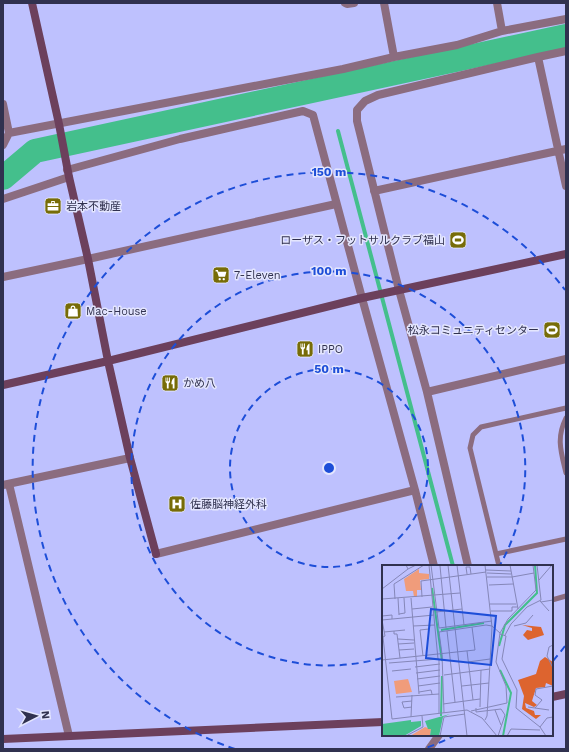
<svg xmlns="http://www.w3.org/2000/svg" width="569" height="752" font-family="'Work Sans','Noto Sans JP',sans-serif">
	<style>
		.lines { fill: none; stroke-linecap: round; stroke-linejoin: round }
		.stream { stroke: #44bf8c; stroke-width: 4 }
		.river { stroke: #44bf8c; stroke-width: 24 }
		.lane { stroke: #8b6c7f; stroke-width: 5 }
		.street { stroke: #8b6c7f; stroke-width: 8 }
		.secondary { stroke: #6c405c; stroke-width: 8 }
		.ring { fill: none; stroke: #1d4ed8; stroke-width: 2; stroke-dasharray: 7 5 }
		.labels { text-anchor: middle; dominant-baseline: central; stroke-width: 3; stroke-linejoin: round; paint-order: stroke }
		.poi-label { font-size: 11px; fill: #30314f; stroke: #e4e6fe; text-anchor: start }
		.inset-river { fill: none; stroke: #44bf8c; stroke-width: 2 }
		.inset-road { fill: none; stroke: #8587b8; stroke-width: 1 }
		.view { fill: #1d4ed8; fill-opacity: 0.15; stroke: #1d4ed8; stroke-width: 2 }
		.inset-edge { fill: none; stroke: #30314f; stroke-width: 2 }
		.centre { fill: #1d4ed8; stroke: #e4e6fe; stroke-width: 2 }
		.ring-label { font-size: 12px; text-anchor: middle; font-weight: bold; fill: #1d4ed8; stroke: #e4e6fe; stroke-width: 3; stroke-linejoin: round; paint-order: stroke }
	</style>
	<rect width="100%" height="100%" fill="#bec1fe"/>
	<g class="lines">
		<path class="stream" d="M 338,131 L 453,566"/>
		<path class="river" d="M 3,178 L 35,151 L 566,36"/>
		<path class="lane" d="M 566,418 C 556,438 561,452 566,473
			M 496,554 L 566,539
			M 499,566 L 470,448 L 473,435 L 481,427 L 566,408
			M 552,600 L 566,596"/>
		<path class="street" d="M 345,3 L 347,4 L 354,3
			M 384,3 L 394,57
			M 497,3 L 502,31
			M 538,57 L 566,186
			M 3,104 L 9,133 L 3,145
			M 9,133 L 343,69 L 394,57 L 457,45 L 502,31 L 566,19
			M 67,170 L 180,139 L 303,111 L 313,115 L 362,298 L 415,490 L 434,566
			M 374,191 L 566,149
			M 3,199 L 69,177
			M 3,277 L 88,259 L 336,204
			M 427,392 L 566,359
			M 9,484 L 69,736
			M 3,485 L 130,458
			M 156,554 L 415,490
			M 468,566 L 427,392 L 399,290 L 357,121 L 357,110 L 365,101 L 378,95 L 538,57 L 566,51
			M 429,749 L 439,735"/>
		<path class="secondary" d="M 32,3 L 59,124 L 69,177 L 88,259 L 108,361 L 130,458 L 156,554
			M 3,385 L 108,361 L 362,298 L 566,254
			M 552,697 L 566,694
			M 3,739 L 383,722"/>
	</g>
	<g class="ring">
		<circle cx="329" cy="468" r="99"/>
		<path d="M382 658A197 197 0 1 1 500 565"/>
		<path d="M565 646A296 296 0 0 1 552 662M456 735A296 296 0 0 1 423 749M235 749A296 296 0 1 1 565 290"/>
	</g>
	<defs>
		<g id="office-square" transform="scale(0.9)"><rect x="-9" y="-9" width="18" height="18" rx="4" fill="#776c07" stroke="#e4e6fe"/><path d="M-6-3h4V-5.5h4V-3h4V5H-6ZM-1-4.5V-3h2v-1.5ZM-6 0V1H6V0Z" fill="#fff"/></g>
		<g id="stadium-square" transform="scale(0.9)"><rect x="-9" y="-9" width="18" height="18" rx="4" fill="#776c07" stroke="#e4e6fe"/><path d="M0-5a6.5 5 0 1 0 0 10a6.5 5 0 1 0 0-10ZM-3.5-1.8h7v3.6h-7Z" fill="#fff"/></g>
		<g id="supermarket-square" transform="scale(0.9)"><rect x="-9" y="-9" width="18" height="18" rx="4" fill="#776c07" stroke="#e4e6fe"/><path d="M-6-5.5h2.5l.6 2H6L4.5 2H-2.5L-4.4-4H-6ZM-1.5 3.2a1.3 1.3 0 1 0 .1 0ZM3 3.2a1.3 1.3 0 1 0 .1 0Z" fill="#fff"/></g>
		<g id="shop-square" transform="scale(0.9)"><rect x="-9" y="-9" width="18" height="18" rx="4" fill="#776c07" stroke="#e4e6fe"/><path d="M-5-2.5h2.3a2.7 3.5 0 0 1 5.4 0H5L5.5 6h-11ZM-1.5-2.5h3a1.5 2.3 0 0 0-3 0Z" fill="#fff"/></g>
		<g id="restaurant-square" transform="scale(0.9)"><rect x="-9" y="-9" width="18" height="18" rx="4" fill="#776c07" stroke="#e4e6fe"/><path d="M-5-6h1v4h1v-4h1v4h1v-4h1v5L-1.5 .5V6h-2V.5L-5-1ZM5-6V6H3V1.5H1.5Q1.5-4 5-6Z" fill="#fff"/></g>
		<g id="hospital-square" transform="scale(0.9)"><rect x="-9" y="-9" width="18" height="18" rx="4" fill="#776c07" stroke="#e4e6fe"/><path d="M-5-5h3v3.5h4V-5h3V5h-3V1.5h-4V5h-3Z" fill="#fff"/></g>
	</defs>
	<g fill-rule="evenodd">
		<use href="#office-square" x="53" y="206"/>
		<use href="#stadium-square" x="458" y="240"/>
		<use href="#supermarket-square" x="221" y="275"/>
		<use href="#shop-square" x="73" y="311"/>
		<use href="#stadium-square" x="552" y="330"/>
		<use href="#restaurant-square" x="305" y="349"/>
		<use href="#restaurant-square" x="170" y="383"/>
		<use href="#hospital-square" x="177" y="504"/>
	</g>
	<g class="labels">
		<g class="poi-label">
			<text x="66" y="206">岩本不動産</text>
			<text x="445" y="240" text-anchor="end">ローザス・フットサルクラブ福山</text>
			<text x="234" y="275">7-Eleven</text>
			<text x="86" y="311">Mac-House</text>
			<text x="539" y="330" text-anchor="end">松永コミュニティセンター</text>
			<text x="318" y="349">IPPO</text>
			<text x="183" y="383">かめ八</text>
			<text x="190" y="504">佐藤脳神経外科</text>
		</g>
	</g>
	<g transform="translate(382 565)">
		<rect width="171" height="171" fill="#bec1fe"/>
		<path d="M 140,60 L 159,62 L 162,70 L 146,75 L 141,70 L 145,65 L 150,66 L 150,63 ZM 163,92 L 171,97 L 171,121 L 164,118 L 163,122 L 154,123 L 150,136 L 155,140 L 152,142 L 143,138 L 144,143 L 152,146 L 153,150 L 159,150 L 154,154 L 140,144 L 142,131 L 136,115 L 154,109 L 158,96 Z" fill="#dd642f"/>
		<path d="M 37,4 L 37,8 L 47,9 L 47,14 L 38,15 L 39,25 L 35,25 L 35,32 L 32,32 L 31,26 L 24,26 L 22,14 ZM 43,162 L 49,164 L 48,171 L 28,171 Z" fill="#f09c7b"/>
		<path d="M 26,114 L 30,127 L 14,129 L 12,116 Z" fill="#f09c7b"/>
		<path d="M 68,149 L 61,152 L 57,171 L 48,171 L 49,164 L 46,164 L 43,156 ZM 29,155 L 29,157 L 39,156 L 39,161 L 22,171 L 0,171 L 0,159 Z" fill="#44bf8c"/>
		<path class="inset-river" d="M 50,23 L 60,96M 59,65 L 102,58M 117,81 L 123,60 L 155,28 L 153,0M 118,105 L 129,128 L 121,171M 59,151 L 60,111"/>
		<path class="inset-road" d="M 24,0 L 26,4 L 34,0M 47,0 L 56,94M 49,0 L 57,63 L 110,56M 66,0 L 85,171M 75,0 L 82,60M 128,0 L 136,44M 58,1 L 64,63M 104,5 L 129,6M 105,8 L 129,9M 85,9 L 84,2 L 88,2 L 89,9M 105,12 L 130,12 L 152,8M 157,15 L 170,0M 107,20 L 131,19M 0,24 L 26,4M 40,32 L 39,16 L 104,7M 16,33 L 17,50M 29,33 L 37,129M 0,34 L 78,28M 13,34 L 12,19 L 42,0M 158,36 L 167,46M 159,37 L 171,35M 108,39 L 134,39M 30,44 L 50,42M 109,46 L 130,46 L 130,42 L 135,42M 54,47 L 80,44M 17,49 L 23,48 L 22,33M 0,51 L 10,50 L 10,54M 0,55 L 52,50M 0,55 L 3,71 L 1,72M 31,61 L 53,60M 132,61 L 144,58 L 151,50M 0,63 L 10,154M 12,66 L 12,69 L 15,69 L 18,93M 65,66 L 73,137M 2,67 L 23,65M 118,69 L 124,71 L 120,94 L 135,125 L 134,143 L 158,162 L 164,171M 123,70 L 129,59 L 145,42 L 159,35 L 155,0M 16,74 L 32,75M 16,79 L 32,78M 171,80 L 167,82 L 165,91 L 171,103M 17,85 L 32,84M 85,86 L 91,135M 60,89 L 57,67 L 104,60 L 110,61 L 118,68 L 126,54 L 154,25 L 151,0M 60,89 L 62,148M 41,91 L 38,65 L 47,64 L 48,60M 0,95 L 93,85 L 90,62M 86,97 L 108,94M 7,98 L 57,94 L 57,148M 33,102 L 58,99M 10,106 L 29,104M 34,108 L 58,105M 62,110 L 108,104M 35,114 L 58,111M 36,121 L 58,118M 80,121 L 107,118M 37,127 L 49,125 L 50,129M 14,132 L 57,129M 61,139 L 98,134M 30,142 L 22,143 L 20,137 L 30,136M 98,142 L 99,105M 146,142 L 167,145M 94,143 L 94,147 L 119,144 L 123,150 L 116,171M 153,143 L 160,135 L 153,130 L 154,124 L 171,121M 113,145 L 119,160M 89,146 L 125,138 L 124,121 L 114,97 L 118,68M 29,152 L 30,130M 10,154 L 85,145 L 100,153 L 115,171M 103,155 L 105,151 L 110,62 L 103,0M 158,162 L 165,153 L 171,152M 24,171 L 41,162 L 40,151M 58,171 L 62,152 L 83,149M 125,171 L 129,164 L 158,165"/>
		<path class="view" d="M 49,44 L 114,51 L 109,100 L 44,93 Z"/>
		<rect width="171" height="171" class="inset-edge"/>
	</g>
	<circle cx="329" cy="468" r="6" class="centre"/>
	<g class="ring-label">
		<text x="329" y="176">150 m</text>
		<text x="329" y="275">100 m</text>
		<text x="329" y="373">50 m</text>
	</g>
	<rect width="569" height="752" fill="none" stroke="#30314f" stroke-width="8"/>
	<g transform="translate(36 716) rotate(84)" stroke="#e4e6fe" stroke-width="3" paint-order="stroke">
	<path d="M0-3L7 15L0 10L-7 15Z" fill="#30314f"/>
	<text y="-6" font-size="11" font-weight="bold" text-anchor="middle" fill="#30314f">N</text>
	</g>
</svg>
